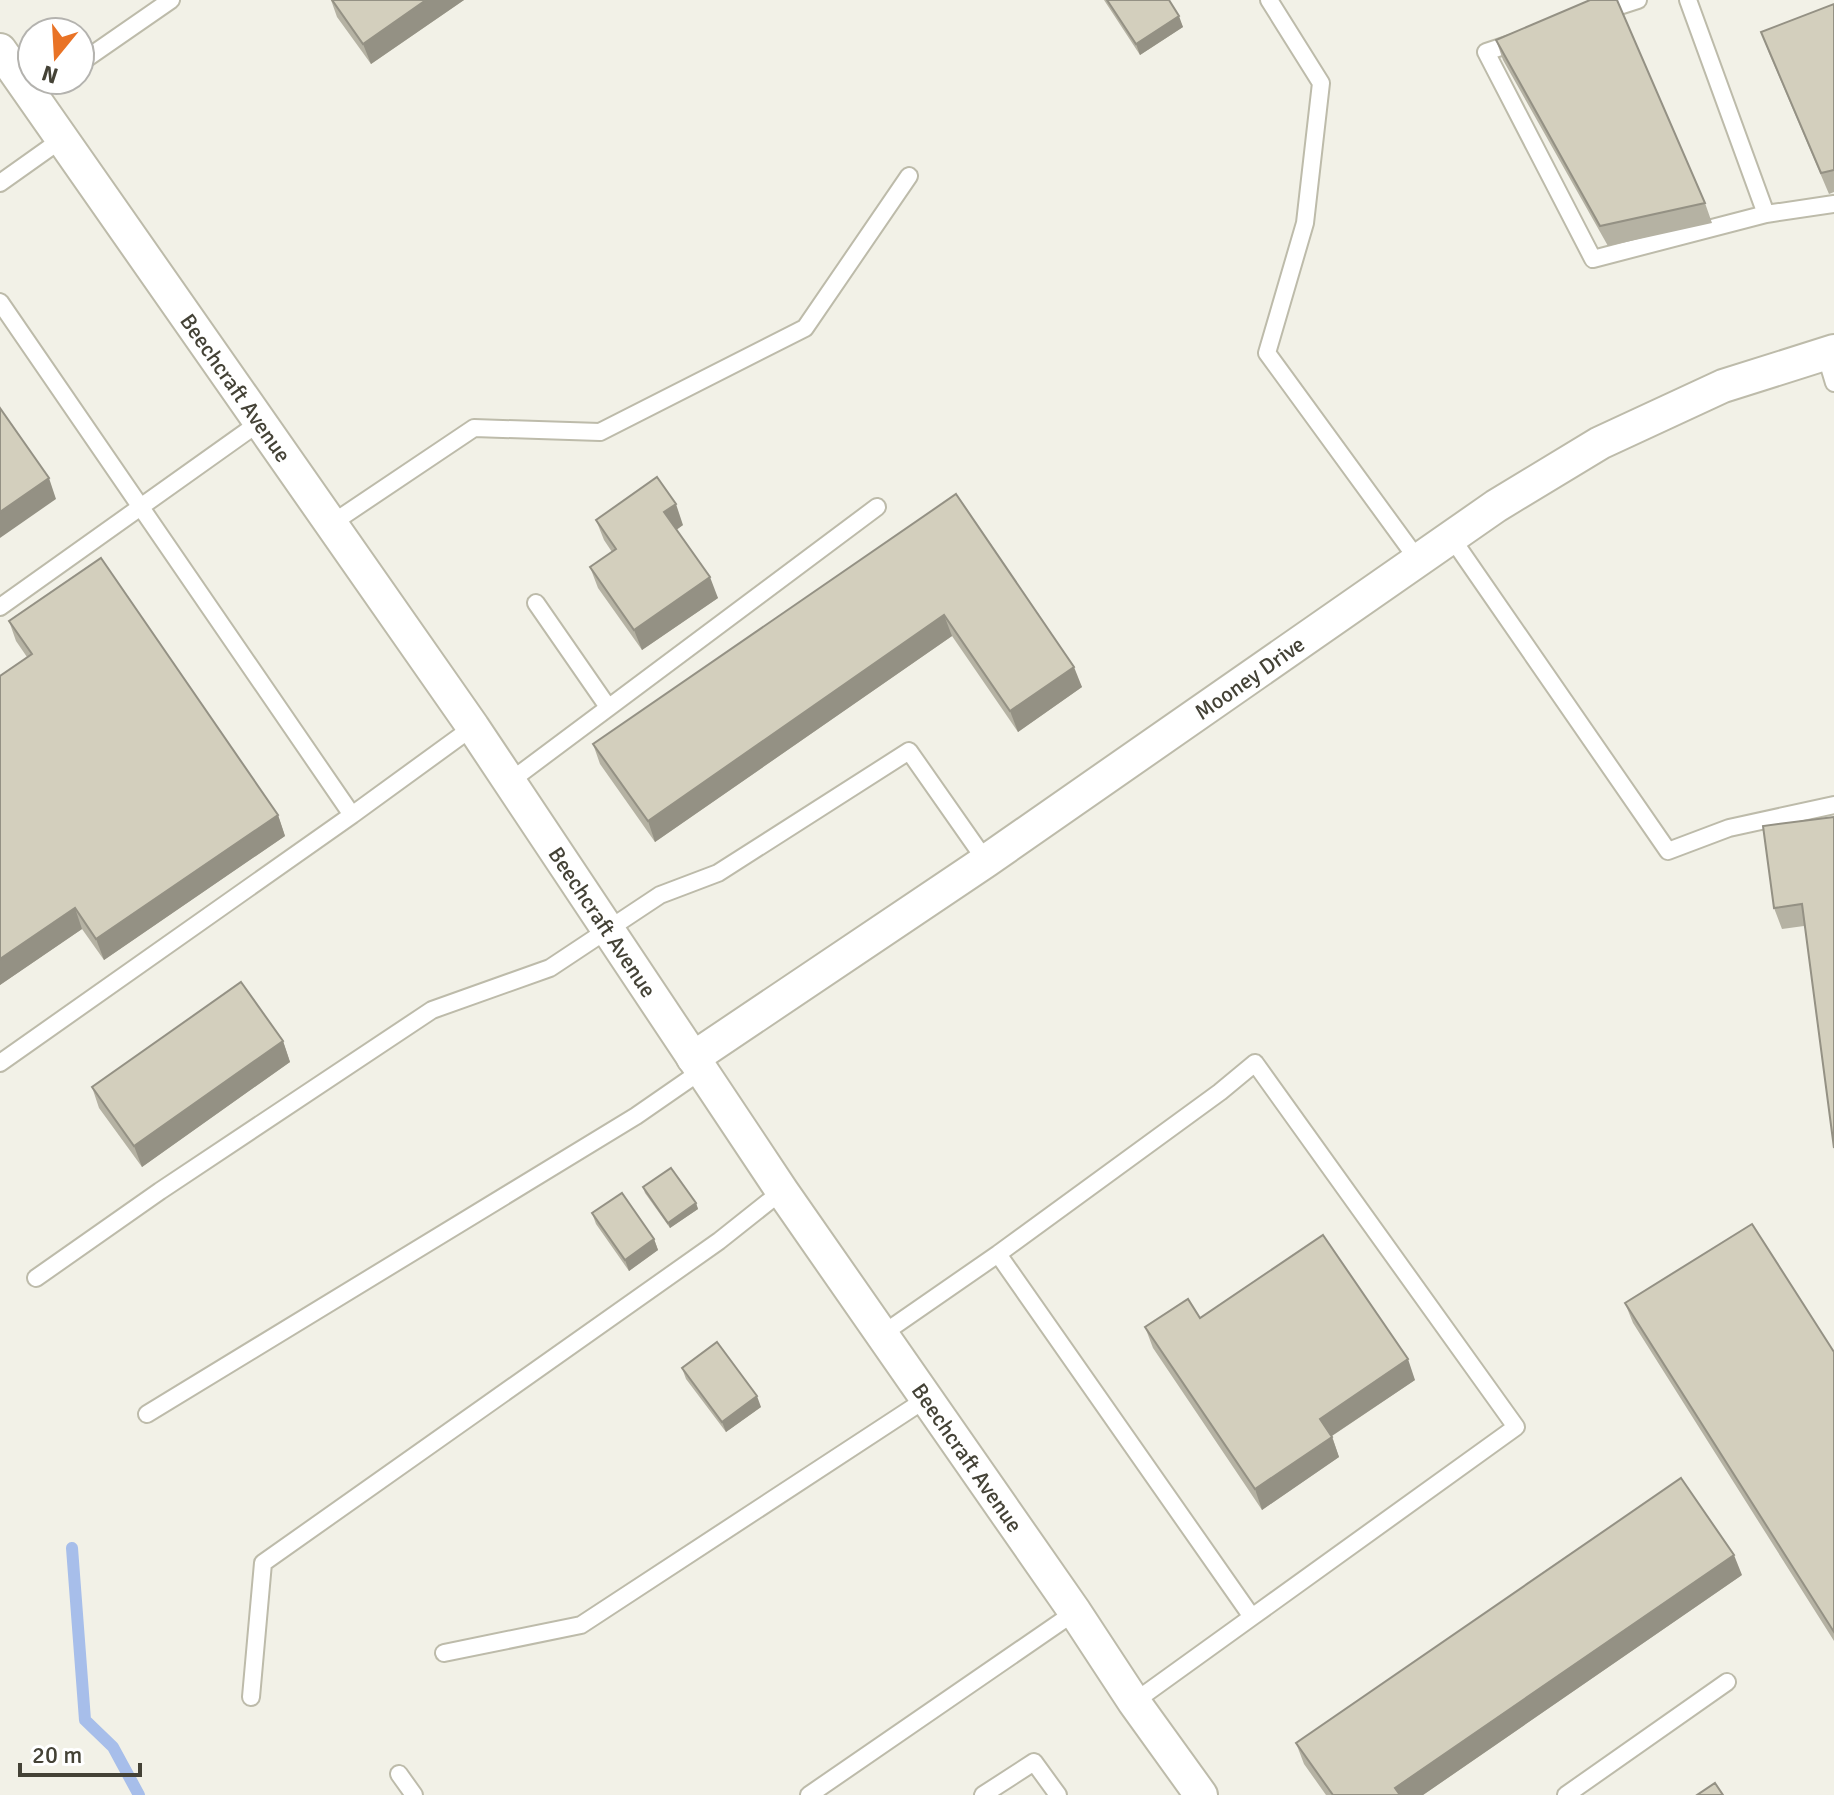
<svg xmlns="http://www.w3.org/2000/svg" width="1834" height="1795" font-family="Signika,sans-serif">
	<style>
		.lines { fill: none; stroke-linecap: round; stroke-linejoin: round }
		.stream { stroke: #a7beea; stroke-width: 12 }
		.lane-casing { stroke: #bdbbaa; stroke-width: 20 }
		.street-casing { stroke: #bdbbaa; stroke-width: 36 }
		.lane { stroke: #fff; stroke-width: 16 }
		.street { stroke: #fff; stroke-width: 32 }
		.wall { fill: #b5b2a3 }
		.shaded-wall { fill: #949184 }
		.building { fill: #d3cfbd; stroke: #949184; stroke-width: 2 }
		.labels { text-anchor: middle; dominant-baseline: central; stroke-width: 6; stroke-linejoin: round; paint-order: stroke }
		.street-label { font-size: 22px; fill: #444236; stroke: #fff }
	</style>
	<rect width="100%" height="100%" fill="#f2f1e7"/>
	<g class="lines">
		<path class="stream" d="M 72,1548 L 85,1720 L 113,1747 L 139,1795"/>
		<g class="lane-casing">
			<path id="lane" d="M 1269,0 L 1321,83 L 1305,223 L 1267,353 L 1418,560
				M 1688,0 L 1766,214
				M 1601,12 L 1638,0
				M 1519,41 L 1486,52 L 1593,259 L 1766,214 L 1834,204
				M 80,63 L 171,0
				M 32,97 L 56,80
				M 0,183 L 62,139
				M 0,302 L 352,815 L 473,727
				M 1825,353 L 1834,383
				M 331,524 L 474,428 L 600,432 L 805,328 L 909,176
				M 1451,537 L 1668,851 L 1729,828 L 1834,805
				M 536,603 L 608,707
				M 0,607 L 260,422
				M 509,782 L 877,507
				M 0,1063 L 352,815
				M 36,1278 L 160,1191 L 432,1010 L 550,968 L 660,895 L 718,873 L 909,751 L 986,861
				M 881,1335 L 998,1254 L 1220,1092 L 1255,1063 L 1516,1427 L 1252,1617 L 998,1254
				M 147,1414 L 636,1116 L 701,1071
				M 444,1653 L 581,1625 L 926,1399
				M 251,1697 L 263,1563 L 719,1241 L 782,1191
				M 1134,1702 L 1252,1617
				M 399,1774 L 414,1795
				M 809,1795 L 1075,1612
				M 983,1795 L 1034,1762 L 1058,1795
				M 1566,1795 L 1727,1682"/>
		</g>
		<g class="street-casing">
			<g id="street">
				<path id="s1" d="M 0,50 L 473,727 L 782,1191 L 1075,1612 L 1134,1702 L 1201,1795"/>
				<path id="s2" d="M 693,1058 L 986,861 L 1496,506 L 1600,443 L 1723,386 L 1834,351"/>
			</g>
		</g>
		<use href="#lane" class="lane"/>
		<use href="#street" class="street"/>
	</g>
	<path class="wall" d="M 331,0 L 464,0 L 371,64 L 337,17 Z
		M 1104,0 L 1169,0 L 1183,27 L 1140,55 Z
		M 1834,4 L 1834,192 L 1829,194 L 1769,53 L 1761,32 Z
		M 1496,40 L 1705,203 L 1712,223 L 1608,246 L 1503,60 Z
		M 956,494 L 1082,687 L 1018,732 L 952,636 L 655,842 L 600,764 L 593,744 Z
		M 596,520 L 683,525 L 676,530 L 718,598 L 642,650 L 598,588 L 590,567 L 612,552 L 604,540 Z
		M 9,621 L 278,815 L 285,836 L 104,960 L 82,929 L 0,985 L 27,657 L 16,641 Z
		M 1834,817 L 1804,926 L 1782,929 L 1774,908 Z
		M 283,1041 L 290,1062 L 142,1167 L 99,1108 L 92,1087 Z
		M 643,1187 L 696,1203 L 698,1209 L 670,1228 L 645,1193 Z
		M 592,1213 L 654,1239 L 658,1250 L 629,1271 L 596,1224 Z
		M 1625,1303 L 1834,1352 L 1834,1641 L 1633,1323 Z
		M 1200,1318 L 1415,1380 L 1332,1436 L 1339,1457 L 1262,1510 L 1153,1348 L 1145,1327 Z
		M 682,1368 L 761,1407 L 726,1432 L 686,1379 Z
		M 1742,1575 L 1423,1795 L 1326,1795 L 1304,1764 L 1296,1743 Z"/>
	<path class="shaded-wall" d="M 426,0 L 464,0 L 371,64 L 363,44 Z
		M 1179,16 L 1183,27 L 1140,55 L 1136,44 Z
		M 49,478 L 56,499 L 0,538 L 0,512 Z
		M 676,504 L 683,525 L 672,533 L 664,512 Z
		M 710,577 L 718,598 L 642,650 L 634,630 Z
		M 944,615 L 952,636 L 655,842 L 648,821 Z
		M 1074,667 L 1082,687 L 1018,732 L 1010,711 Z
		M 278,815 L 285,836 L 104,960 L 96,939 Z
		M 75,908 L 82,929 L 0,985 L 0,959 Z
		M 283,1041 L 290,1062 L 142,1167 L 134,1146 Z
		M 696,1203 L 698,1209 L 670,1228 L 668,1223 Z
		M 654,1239 L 658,1250 L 629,1271 L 625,1260 Z
		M 1408,1359 L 1415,1380 L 1327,1439 L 1320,1419 Z
		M 757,1396 L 761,1407 L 726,1432 L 722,1422 Z
		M 1332,1437 L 1339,1457 L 1262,1510 L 1255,1489 Z
		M 1734,1555 L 1742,1575 L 1423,1795 L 1397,1795 L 1395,1788 Z"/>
	<path class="building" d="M 332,0 L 426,0 L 363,44 Z
		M 1107,0 L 1169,0 L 1179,16 L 1136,44 Z
		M 1590,0 L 1617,0 L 1705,203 L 1600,226 L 1496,40 Z
		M 1834,4 L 1834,170 L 1821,173 L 1761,32 Z
		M 0,408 L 49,478 L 0,512 Z
		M 657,477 L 676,504 L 664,512 L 710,577 L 634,630 L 590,567 L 616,549 L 596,520 Z
		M 956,494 L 1074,667 L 1010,711 L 944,615 L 648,821 L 593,744 Z
		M 101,558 L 278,815 L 96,939 L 75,908 L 0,959 L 0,676 L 32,654 L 9,621 Z
		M 1834,817 L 1834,1148 L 1802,904 L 1774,908 L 1763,826 Z
		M 241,982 L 283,1041 L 134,1146 L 92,1087 Z
		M 671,1168 L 696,1203 L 668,1223 L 643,1187 Z
		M 622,1193 L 654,1239 L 625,1260 L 592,1213 Z
		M 1752,1224 L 1834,1352 L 1834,1632 L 1625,1303 Z
		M 1323,1235 L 1408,1359 L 1320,1419 L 1332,1437 L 1255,1489 L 1145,1327 L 1188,1299 L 1200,1318 Z
		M 717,1342 L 757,1396 L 722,1422 L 682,1368 Z
		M 1681,1478 L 1734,1555 L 1395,1788 L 1400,1795 L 1333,1795 L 1296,1743 Z
		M 1715,1783 L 1723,1795 L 1697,1795 Z"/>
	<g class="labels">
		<g class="street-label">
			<text stroke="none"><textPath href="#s1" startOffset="412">Beechcraft Avenue</textPath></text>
			<text stroke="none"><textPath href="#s2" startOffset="674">Mooney Drive</textPath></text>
			<text stroke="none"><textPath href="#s1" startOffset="1060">Beechcraft Avenue</textPath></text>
			<text stroke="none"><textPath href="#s1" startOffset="1708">Beechcraft Avenue</textPath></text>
		</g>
	</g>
	<g transform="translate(56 56) rotate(198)"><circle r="38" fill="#ffffff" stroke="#b4b3af" stroke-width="2"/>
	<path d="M0-6L14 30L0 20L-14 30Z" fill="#e97326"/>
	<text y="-12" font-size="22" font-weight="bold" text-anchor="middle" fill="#444236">N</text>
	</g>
	<path d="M20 1763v12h120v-12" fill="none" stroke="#444236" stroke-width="4"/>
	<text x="32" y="1763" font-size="24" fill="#444236" stroke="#ffffff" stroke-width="6" paint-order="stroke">20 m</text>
</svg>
